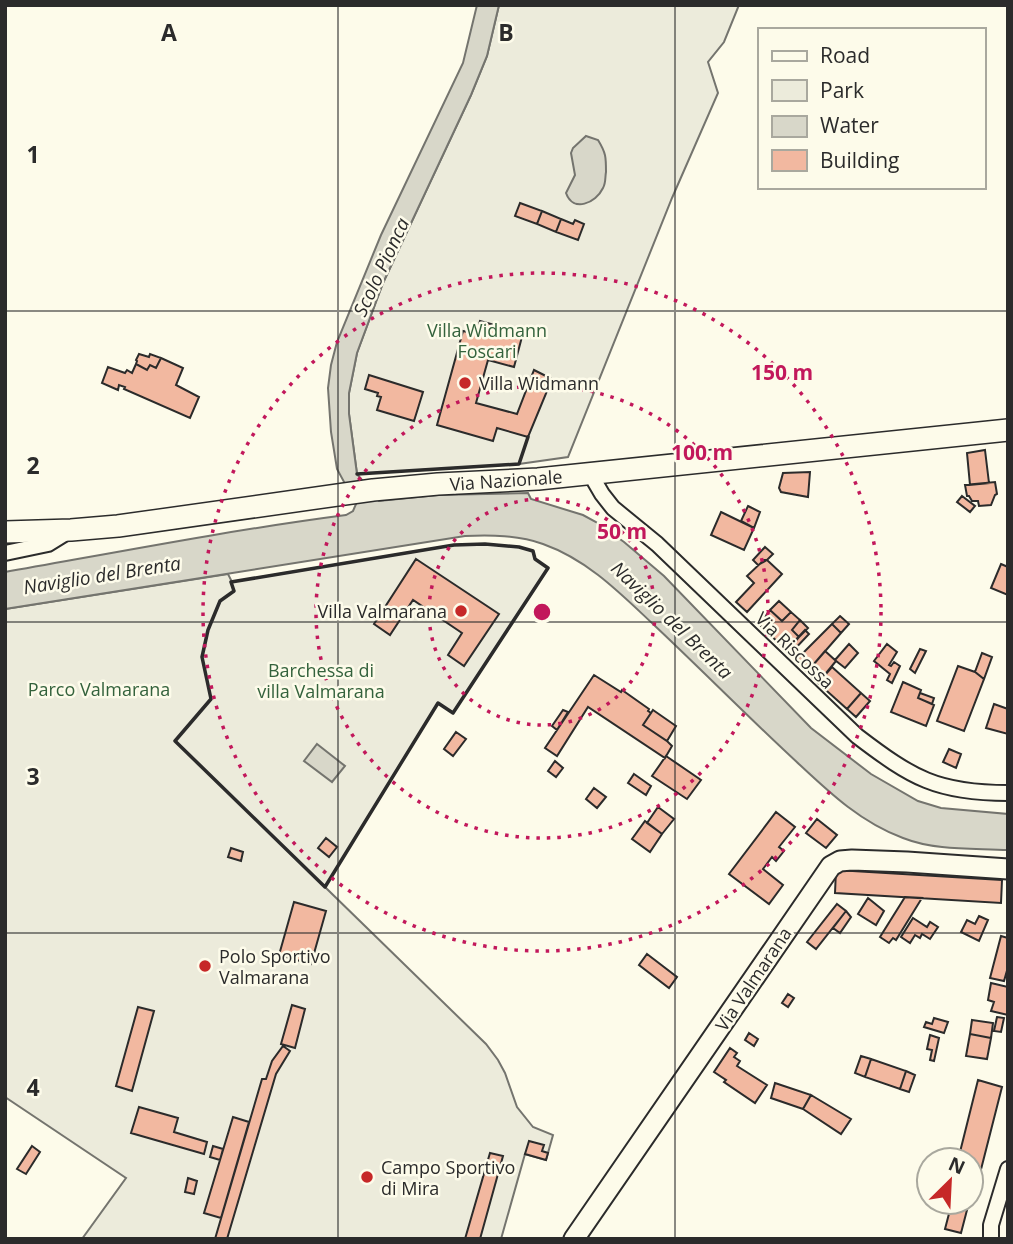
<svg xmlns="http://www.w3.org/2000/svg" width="1013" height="1244" font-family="'Open Sans',sans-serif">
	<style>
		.green { fill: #ecebdb; stroke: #74746e; stroke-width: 2 }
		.water { fill: #d8d7c9; stroke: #74746e; stroke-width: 2 }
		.building { fill: #f2b8a0; stroke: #2b2b2b; stroke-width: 2 }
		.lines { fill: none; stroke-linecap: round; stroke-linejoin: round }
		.street-casing { stroke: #2b2b2b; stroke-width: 18 }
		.secondary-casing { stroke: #2b2b2b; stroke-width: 23 }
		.primary-casing { stroke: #2b2b2b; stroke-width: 24 }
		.street { stroke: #fdfbea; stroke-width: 14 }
		.secondary { stroke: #fdfbea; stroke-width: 19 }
		.primary { stroke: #fdfbea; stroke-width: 21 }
		.wall { stroke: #2b2b2b; stroke-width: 3.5 }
		.grid { fill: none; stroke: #2b2b2b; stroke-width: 2; stroke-opacity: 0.55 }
		.ring { fill: none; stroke: #c2185b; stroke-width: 3.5; stroke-dasharray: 3.5 7 }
		.poi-dot { fill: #c62828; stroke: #fdfbea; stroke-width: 2.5 }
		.labels { text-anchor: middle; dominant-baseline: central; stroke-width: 5; stroke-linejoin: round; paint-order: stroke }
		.park-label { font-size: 18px; fill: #34623c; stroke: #fdfbea }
		.poi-label { font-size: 18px; fill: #2b2b2b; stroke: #fdfbea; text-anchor: start }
		.street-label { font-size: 18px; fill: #2b2b2b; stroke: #fdfbea }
		.water-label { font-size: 19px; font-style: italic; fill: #2b2b2b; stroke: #fdfbea }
		.grid-label { font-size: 23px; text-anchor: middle; font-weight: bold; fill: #2b2b2b; stroke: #fdfbea; stroke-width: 5; stroke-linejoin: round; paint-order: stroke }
		.centre { fill: #c2185b; stroke: #fdfbea; stroke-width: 3.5 }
		.ring-label { font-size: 21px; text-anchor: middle; font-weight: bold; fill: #c2185b; stroke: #fdfbea; stroke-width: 5; stroke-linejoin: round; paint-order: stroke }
	</style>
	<rect width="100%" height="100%" fill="#fdfbea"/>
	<path class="green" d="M 499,5 L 739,5 L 724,42 L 708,62 L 718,93 L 672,198 L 568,457 L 519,464 L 357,474 L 349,414 L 349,393 L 357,353 L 383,283 L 471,95 L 487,56 Z
		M 485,544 L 519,547 L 533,551 L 535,559 L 548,568 L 453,713 L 438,703 L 325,887 L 486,1044 L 498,1060 L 505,1073 L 517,1107 L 533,1127 L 553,1135 L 546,1160 L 525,1154 L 501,1239 L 82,1239 L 126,1178 L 5,1097 L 5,609 L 228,574 L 232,582 L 454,545 Z"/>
	<path class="water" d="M 477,5 L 499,5 L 487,56 L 471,95 L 383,283 L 357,353 L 349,393 L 349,414 L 357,474 L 379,501 L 438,495 L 528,493 L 531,499 L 583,515 L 596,522 L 624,542 L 664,576 L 811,728 L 871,774 L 918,801 L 941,808 L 1008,814 L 1008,850 C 973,848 936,851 903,838 C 862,823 831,794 800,765 C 750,719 703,671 654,625 C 620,593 588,560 543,544 C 518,535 491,535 465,536 L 5,609 L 5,572 C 118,552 231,530 346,515 L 353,511 L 356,504 L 337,469 L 331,432 L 328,388 L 331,365 L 337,342 L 381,235 L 463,63 Z
		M 586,136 L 598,140 C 606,153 606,157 606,172 C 605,177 606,183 603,188 C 596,203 573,213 566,193 L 575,175 L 571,153 L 573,148 Z
		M 317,744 L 345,766 L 332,782 L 304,761 Z"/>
	<path class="building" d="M 520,203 L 542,211 L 537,224 L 515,216 Z
		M 542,211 L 561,219 L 556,232 L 537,224 Z
		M 561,219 L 573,224 L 575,220 L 584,224 L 578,240 L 556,232 Z
		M 480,321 L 523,333 L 514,367 L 488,360 L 476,403 L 517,414 L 534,370 L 552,379 L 528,437 L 497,428 L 493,441 L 437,425 L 463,331 L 476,334 Z
		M 139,354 L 149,357 L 150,354 L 161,358 L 156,368 L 150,365 L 147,370 L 136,364 L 137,361 L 136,360 Z
		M 161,358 L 183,368 L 176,385 L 199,397 L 190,418 L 124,389 L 125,387 L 119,385 L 118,390 L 102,383 L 108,367 L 125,373 L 127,370 L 132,373 L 136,364 L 147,370 L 150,365 L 156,368 Z
		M 369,375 L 423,392 L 414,421 L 377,410 L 381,397 L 377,396 L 378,393 L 365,389 Z
		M 985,450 L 989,483 L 970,485 L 967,453 Z
		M 810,472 L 808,497 L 781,492 L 779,488 L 783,473 Z
		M 995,482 L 997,494 L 995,495 L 991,505 L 979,506 L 978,501 L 972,501 L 969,496 L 967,496 L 965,485 Z
		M 962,496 L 975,506 L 970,512 L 957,502 Z
		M 748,506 L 760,512 L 754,528 L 741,521 Z
		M 721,512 L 754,528 L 744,550 L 711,535 Z
		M 765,547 L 773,554 L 767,560 L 758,565 L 753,560 Z
		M 416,559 L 499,614 L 464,666 L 448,655 L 462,633 L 413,600 L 390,635 L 374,624 Z
		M 764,560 L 767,560 L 782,574 L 747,612 L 736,602 L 754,583 L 747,576 Z
		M 1001,564 L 1008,567 L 1008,595 L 991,588 Z
		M 779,601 L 791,612 L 782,621 L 770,610 Z
		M 770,610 L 782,621 L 791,612 L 800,620 L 792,630 L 799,637 L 794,643 L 786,635 L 779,643 L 769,634 L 776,627 L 765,616 Z
		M 765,616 L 776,627 L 769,634 L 758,623 Z
		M 840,616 L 849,624 L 841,633 L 832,624 Z
		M 800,620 L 808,628 L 799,637 L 792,630 Z
		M 832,624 L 841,633 L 807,672 L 796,660 Z
		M 805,630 L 809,634 L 791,653 L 786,650 Z
		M 786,635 L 794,643 L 786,650 L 779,643 Z
		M 849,644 L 858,653 L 845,668 L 836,661 L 818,683 L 807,672 L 825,651 L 835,660 Z
		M 887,644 L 897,652 L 889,665 L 891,666 L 894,662 L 900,666 L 892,683 L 887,680 L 890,674 L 874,661 Z
		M 920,649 L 926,651 L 915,673 L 910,669 Z
		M 982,653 L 992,657 L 984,679 L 975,672 Z
		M 958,666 L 975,672 L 984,679 L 964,731 L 937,721 Z
		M 832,667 L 861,693 L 847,709 L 818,683 Z
		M 594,675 L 621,692 L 622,690 L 649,709 L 648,711 L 651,713 L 643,725 L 667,741 L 672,746 L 665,758 L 588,707 L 557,756 L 545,748 Z
		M 903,682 L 921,690 L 918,698 L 934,705 L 926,726 L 891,712 Z
		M 861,693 L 870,701 L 856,717 L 847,709 Z
		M 920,693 L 934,698 L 932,704 L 918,698 Z
		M 994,704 L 1008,709 L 1008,734 L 986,728 Z
		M 563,710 L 568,712 L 557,730 L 552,726 Z
		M 653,710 L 676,726 L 667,741 L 643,725 Z
		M 456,732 L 466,739 L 453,756 L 444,749 Z
		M 949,749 L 961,754 L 956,768 L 943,762 Z
		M 666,756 L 701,780 L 687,799 L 652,776 Z
		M 555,761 L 563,768 L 556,777 L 548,771 Z
		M 634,774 L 651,786 L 646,795 L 628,783 Z
		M 594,788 L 606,797 L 597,808 L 586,799 Z
		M 658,807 L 674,819 L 662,834 L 647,823 Z
		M 776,812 L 795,827 L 779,847 L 784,851 L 776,861 L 772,857 L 763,869 L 783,885 L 769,904 L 729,874 Z
		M 817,819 L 837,835 L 826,848 L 806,833 Z
		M 645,821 L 662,834 L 650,852 L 632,839 Z
		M 326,838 L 337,847 L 329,857 L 318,848 Z
		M 231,848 L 243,852 L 241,861 L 228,857 Z
		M 836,870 L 1002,880 L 1001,903 L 835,893 Z
		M 905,897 L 922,898 L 896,940 L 893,938 L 889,943 L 880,937 Z
		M 868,898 L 884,911 L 876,925 L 858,914 Z
		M 294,902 L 326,911 L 311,964 L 279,955 Z
		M 837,904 L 846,911 L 816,949 L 807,942 Z
		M 846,911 L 851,917 L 840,933 L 833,928 Z
		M 979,916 L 988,920 L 979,941 L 961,932 L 967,920 L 975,924 Z
		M 913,918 L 927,927 L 930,922 L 938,927 L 930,939 L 922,934 L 920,938 L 915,935 L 910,943 L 901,937 Z
		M 1001,936 L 1008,938 L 1008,967 L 1004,981 L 990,978 Z
		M 647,954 L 677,977 L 669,988 L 639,965 Z
		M 991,983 L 1008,987 L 1008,1015 L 991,1011 L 994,1002 L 988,1000 Z
		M 788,994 L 794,998 L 788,1007 L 782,1003 Z
		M 292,1005 L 305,1009 L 295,1048 L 281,1044 Z
		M 138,1007 L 154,1011 L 132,1091 L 116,1086 Z
		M 997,1017 L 1004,1018 L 1001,1032 L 994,1031 Z
		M 934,1018 L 948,1022 L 944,1033 L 924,1027 L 926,1022 L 932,1024 Z
		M 972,1020 L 993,1023 L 991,1038 L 970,1034 Z
		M 749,1033 L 758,1039 L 754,1046 L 745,1040 Z
		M 970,1034 L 991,1038 L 987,1059 L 966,1056 Z
		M 930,1035 L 939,1038 L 934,1061 L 930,1060 L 932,1050 L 927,1049 Z
		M 283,1046 L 290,1051 L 276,1074 L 227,1239 L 215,1239 L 262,1079 L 266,1079 L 272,1061 Z
		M 730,1048 L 737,1053 L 734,1057 L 740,1061 L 737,1066 L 767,1085 L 755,1103 L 724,1082 L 726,1080 L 714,1072 Z
		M 861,1056 L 871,1059 L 865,1077 L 855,1073 Z
		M 871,1059 L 906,1071 L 900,1089 L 865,1077 Z
		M 906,1071 L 915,1075 L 909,1092 L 900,1089 Z
		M 978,1080 L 1002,1087 L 976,1189 L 971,1188 L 971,1160 L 958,1160 Z
		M 775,1083 L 811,1095 L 803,1109 L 771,1098 Z
		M 811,1095 L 851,1119 L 841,1134 L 803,1109 Z
		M 139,1107 L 178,1118 L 174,1132 L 207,1142 L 204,1154 L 131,1133 Z
		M 233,1117 L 249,1122 L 221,1218 L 204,1213 Z
		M 529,1141 L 544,1145 L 542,1151 L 548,1153 L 546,1160 L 525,1154 Z
		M 32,1146 L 40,1152 L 26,1174 L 17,1169 Z
		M 213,1146 L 223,1149 L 220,1160 L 210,1157 Z
		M 490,1153 L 503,1156 L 480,1239 L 465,1239 Z
		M 188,1178 L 197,1181 L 194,1194 L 185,1192 Z
		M 951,1206 L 967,1210 L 961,1233 L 945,1229 Z"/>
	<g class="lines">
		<g class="street-casing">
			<path id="street" d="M 593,473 L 595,482 L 602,494 L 613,508 L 657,544 L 857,736 C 912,778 937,793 1008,793
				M 5,553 L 48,544 L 69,531
				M 991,1239 L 991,1225 L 1008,1169"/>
		</g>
		<g class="secondary-casing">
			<path id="secondary" d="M 574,1239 L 831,866 L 840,861 L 852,860 L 907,862 L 1008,869"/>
		</g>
		<g class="primary-casing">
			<path id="primary" d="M 5,532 L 71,530 L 118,526 L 373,490 L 438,484 L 538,479 L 1008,430"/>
		</g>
		<use href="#street" class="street"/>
		<use href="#secondary" class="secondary"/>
		<use href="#primary" class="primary"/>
		<path class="wall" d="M 357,474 L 519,464 L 528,437
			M 485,544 L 519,547 L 533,551 L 535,559 L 548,568 L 453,713 L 438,703 L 325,887 L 175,741 L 211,699 L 202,657 L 208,630 L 220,601 L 234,591 L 231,582 L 454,545 Z"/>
	</g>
	<path class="grid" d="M 338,5 L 338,1239M 675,5 L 675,1239M 5,311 L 1008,311M 5,622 L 1008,622M 5,933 L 1008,933"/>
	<g class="ring">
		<circle cx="542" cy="612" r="113"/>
		<circle cx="542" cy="612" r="226"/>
		<circle cx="542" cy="612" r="339"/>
	</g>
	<g class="poi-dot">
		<circle cx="465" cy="383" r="7"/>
		<circle cx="461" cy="611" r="7"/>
		<circle cx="205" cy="966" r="7"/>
		<circle cx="367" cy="1177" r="7"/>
	</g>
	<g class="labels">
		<g class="park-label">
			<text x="487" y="330">Villa Widmann<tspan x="487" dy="21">Foscari</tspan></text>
			<text x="321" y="670">Barchessa di<tspan x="321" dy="21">villa Valmarana</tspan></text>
			<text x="99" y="689">Parco Valmarana</text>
		</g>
		<g class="poi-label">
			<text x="479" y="383">Villa Widmann</text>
			<text x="447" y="611" text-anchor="end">Villa Valmarana</text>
			<text x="219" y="956">Polo Sportivo<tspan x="219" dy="21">Valmarana</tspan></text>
			<text x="381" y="1167">Campo Sportivo<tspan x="381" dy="21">di Mira</tspan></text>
		</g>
		<g class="street-label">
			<text transform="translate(506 480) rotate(-4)">Via Nazionale</text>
			<text transform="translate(795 650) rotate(44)">Via Riscossa</text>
			<text transform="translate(753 979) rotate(-56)">Via Valmarana</text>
		</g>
		<g class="water-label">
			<text transform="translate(381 267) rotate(-65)">Scolo Pionca</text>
			<text transform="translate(102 575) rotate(-9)">Naviglio del Brenta</text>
			<text transform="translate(672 620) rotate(44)">Naviglio del Brenta</text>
		</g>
	</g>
	<g class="grid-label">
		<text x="169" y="41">A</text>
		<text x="506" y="41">B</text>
		<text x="33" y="163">1</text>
		<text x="33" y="474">2</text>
		<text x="33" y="785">3</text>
		<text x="33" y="1096">4</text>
	</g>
	<circle cx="542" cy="612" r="10" class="centre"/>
	<g class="ring-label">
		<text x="782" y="380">150 m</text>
		<text x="702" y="460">100 m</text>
		<text x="622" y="539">50 m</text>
	</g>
	<rect width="1013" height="1244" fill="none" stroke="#2b2b2b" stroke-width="14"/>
	<rect x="758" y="28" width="228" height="161" fill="#fdfbea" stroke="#a9a89e" stroke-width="2"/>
	<rect x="772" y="51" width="35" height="10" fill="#fdfbea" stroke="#a9a89e" stroke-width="2"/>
	<text x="820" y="63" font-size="21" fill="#2b2b2b">Road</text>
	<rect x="772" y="80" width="35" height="21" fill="#ecebdb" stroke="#a9a89e" stroke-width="2"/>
	<text x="820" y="98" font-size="21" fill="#2b2b2b">Park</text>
	<rect x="772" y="116" width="35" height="21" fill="#d8d7c9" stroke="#a9a89e" stroke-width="2"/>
	<text x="820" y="133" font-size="21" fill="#2b2b2b">Water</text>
	<rect x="772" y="150" width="35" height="21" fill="#f2b8a0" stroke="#a9a89e" stroke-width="2"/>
	<text x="820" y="168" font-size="21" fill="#2b2b2b">Building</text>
	<g transform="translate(950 1181) rotate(24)"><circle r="33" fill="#fdfbea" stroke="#a9a89e" stroke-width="2"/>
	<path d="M0-5L12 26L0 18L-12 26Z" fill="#c62828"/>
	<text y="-10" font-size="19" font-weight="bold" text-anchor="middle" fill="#2b2b2b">N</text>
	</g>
</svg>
